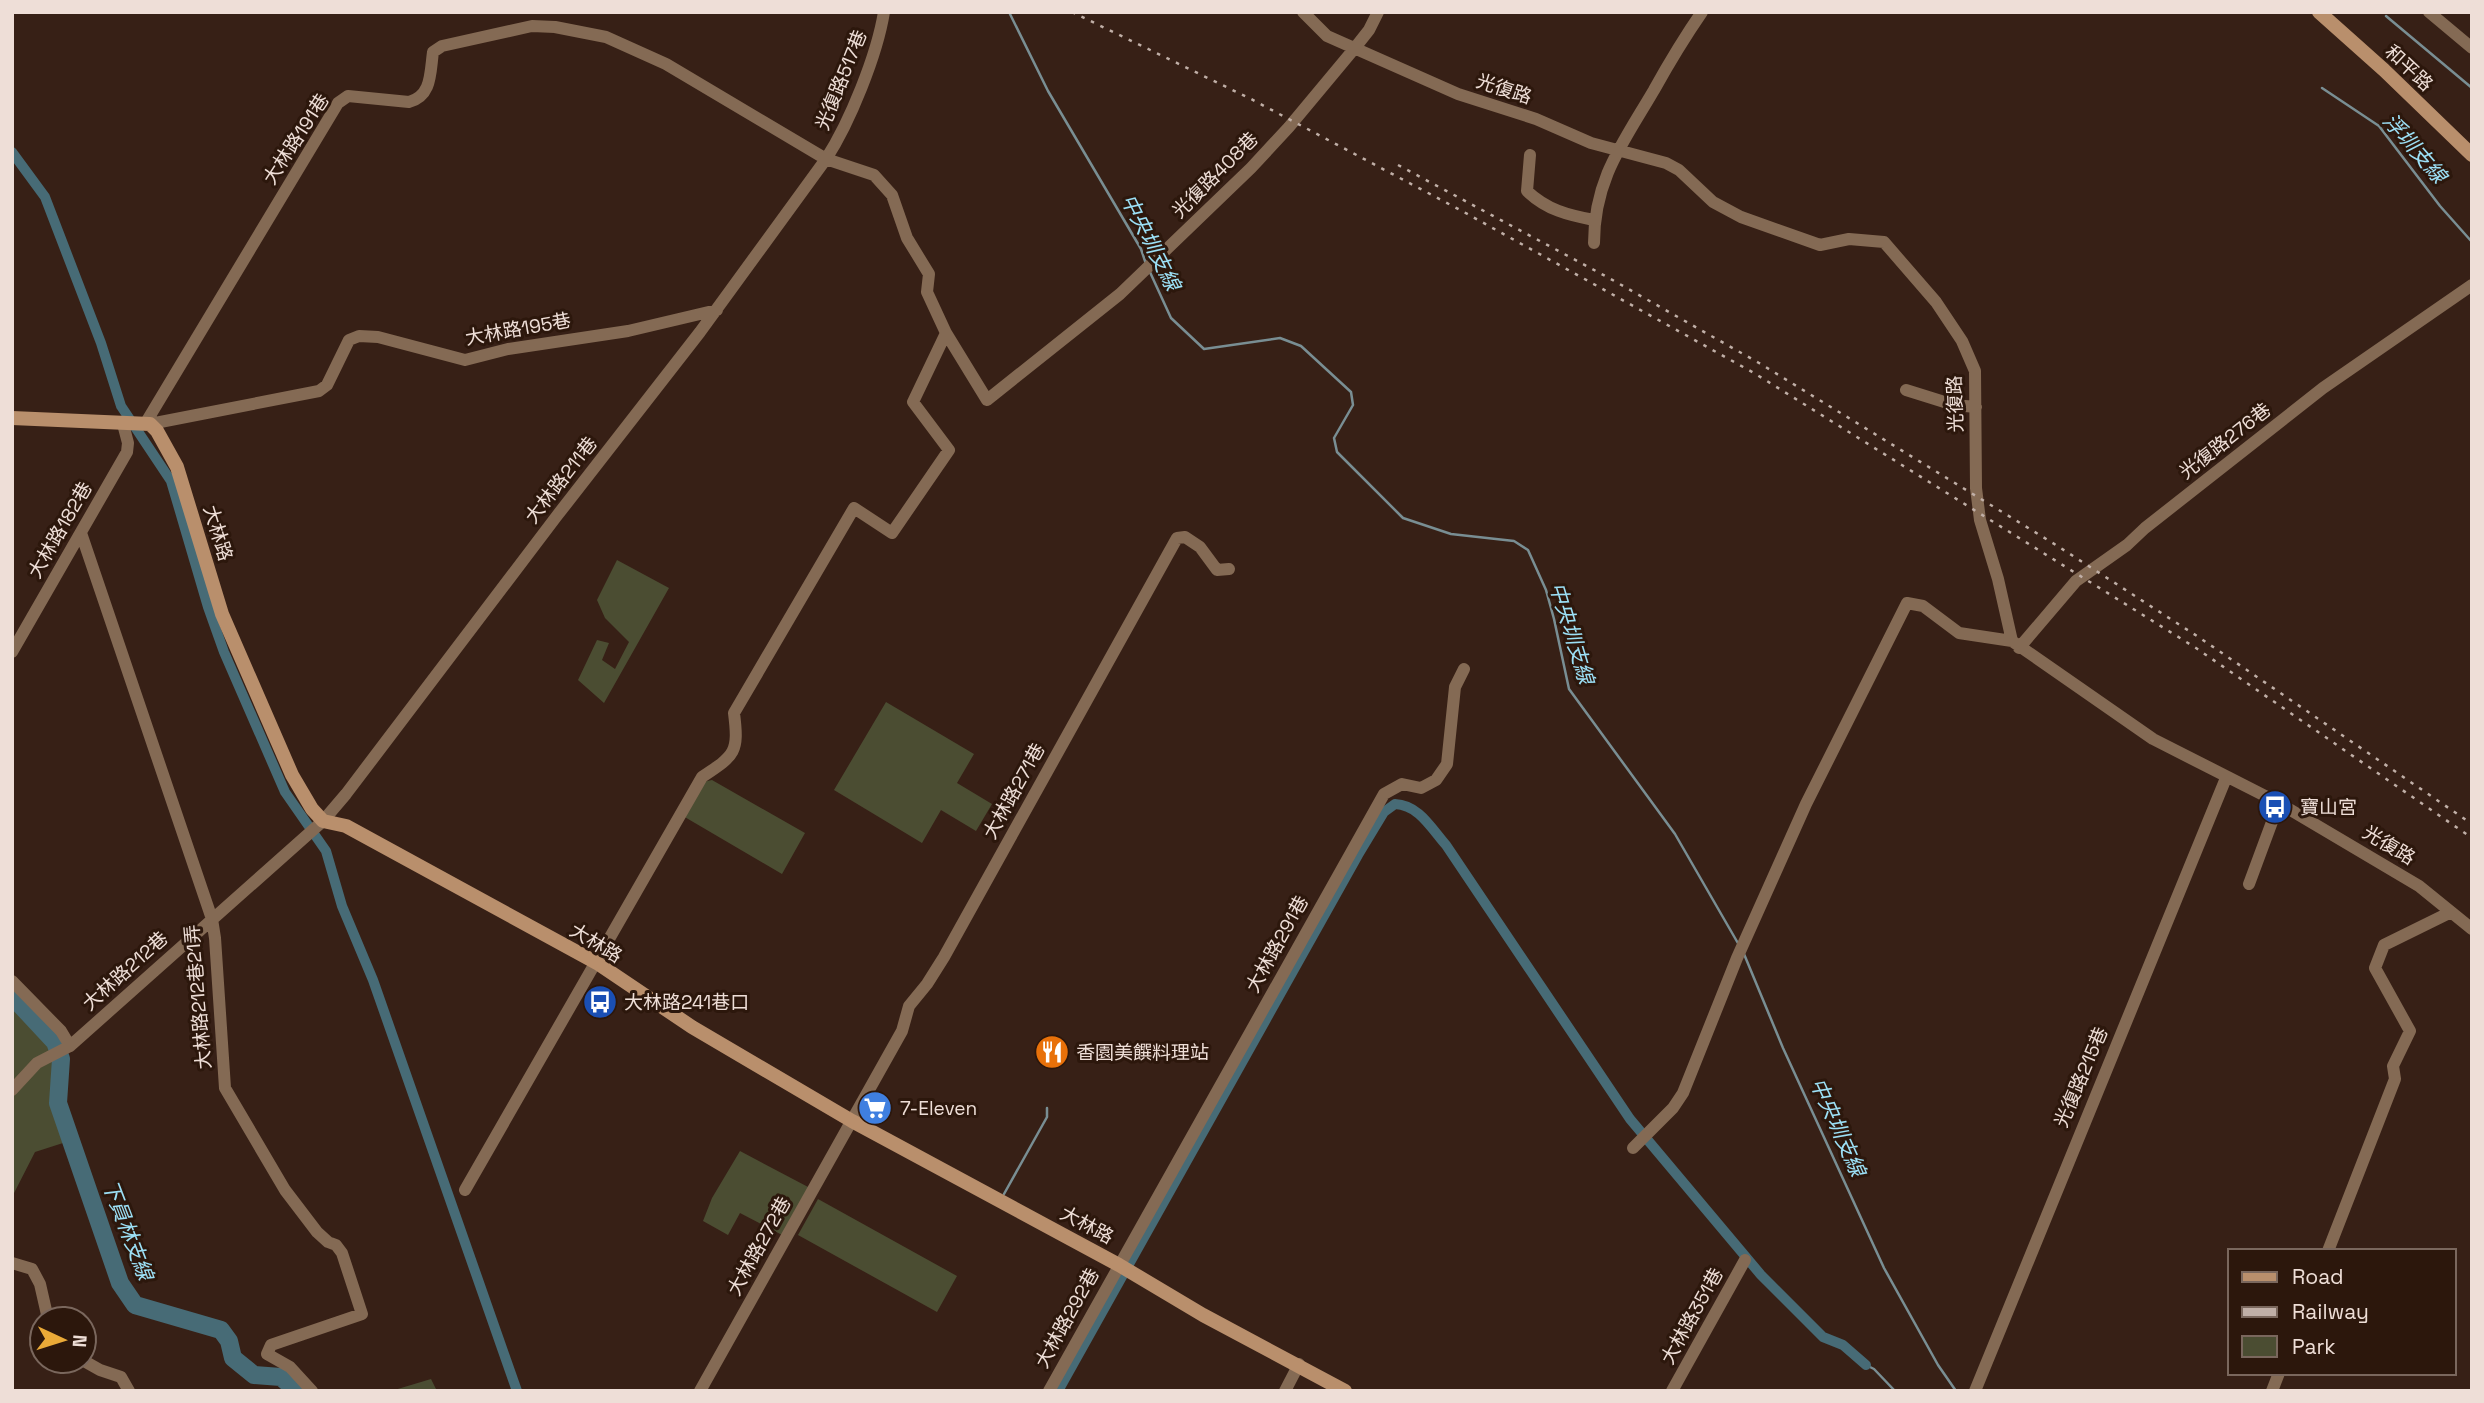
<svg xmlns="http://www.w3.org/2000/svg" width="2484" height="1403" font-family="'Space Grotesk','Noto Sans TC',sans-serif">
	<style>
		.green { fill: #4b4d32 }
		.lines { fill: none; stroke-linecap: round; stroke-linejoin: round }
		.stream { stroke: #798e93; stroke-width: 2.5 }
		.canal { stroke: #476b76; stroke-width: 10 }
		.river { stroke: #476b76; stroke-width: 18 }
		.street { stroke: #846a54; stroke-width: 12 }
		.secondary { stroke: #b98f6c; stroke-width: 14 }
		.rail { stroke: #c0afa7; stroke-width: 2.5; stroke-dasharray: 3.5 7; stroke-linecap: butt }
		.labels { text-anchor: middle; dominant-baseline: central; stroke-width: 6; stroke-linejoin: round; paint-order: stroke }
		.street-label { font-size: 19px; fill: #eeded7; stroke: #2c170c }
		.poi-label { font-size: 19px; fill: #eeded7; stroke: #2c170c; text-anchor: start }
		.water-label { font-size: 21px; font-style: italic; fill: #9ce0f6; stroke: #2c170c }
	</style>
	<rect width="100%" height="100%" fill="#372016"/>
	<path class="green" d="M 617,560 L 669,588 L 604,703 L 578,680 L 597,640 L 609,643 L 602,660 L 615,669 L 629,642 L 605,618 L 597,600 Z
		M 886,702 L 974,754 L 957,783 L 992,804 L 976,831 L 941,810 L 922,843 L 834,790 Z
		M 712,780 L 805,833 L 782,874 L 683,816 L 703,782 Z
		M 12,1003 L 49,1045 L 54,1060 L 55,1102 L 63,1143 L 35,1152 L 12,1197 Z
		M 740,1151 L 810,1188 L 784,1236 L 740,1213 L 728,1235 L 703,1221 L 712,1198 Z
		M 818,1199 L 957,1276 L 937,1312 L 798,1235 Z
		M 431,1379 L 437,1391 L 391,1391 Z"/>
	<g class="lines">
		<path class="stream" d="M 1009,12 L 1048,91 L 1141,249 L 1146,264
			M 2386,16 L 2472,88
			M 2322,88 L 2379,126 L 2440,206 L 2472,242
			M 1149,270 L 1171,318 L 1204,349 L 1280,338 L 1301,346 L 1351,392 L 1353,405 L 1334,438 L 1337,452 L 1403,518 L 1451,534 L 1514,541 L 1528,550 L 1546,590 L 1554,619 L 1569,689 L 1675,834 L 1739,945
			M 1744,954 L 1783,1048 L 1884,1268 L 1938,1365 L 1956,1391
			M 1004,1194 L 1047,1117 L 1047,1108
			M 1866,1365 L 1874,1369 L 1895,1391"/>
		<path class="canal" d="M 12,152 L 45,197 L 101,343 L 121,406 L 171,481 L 208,607 L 224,652 L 285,792 L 326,851 L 342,906 L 373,980 L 517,1391
			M 1058,1391 L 1358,855 L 1384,812 L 1395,804 C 1419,805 1431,828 1446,845 L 1630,1119 L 1761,1275 L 1823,1337 L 1843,1345 L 1866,1365"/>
		<path class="river" d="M 12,996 L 55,1042 L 61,1059 L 58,1103 L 120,1283 L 135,1305 L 221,1330 L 229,1341 L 233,1358 L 254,1375 L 281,1377 L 297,1391"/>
		<path class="street" d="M 1303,12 L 1327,36 L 1458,94 L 1536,119 L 1591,143 L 1666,163 L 1679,170 L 1713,202 L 1741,217 L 1820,245 L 1849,239 L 1884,242 L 1936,302 L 1962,341 L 1975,371 L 1976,488 L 1980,520 L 1998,579 L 2012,641 L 2153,739 L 2279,803 L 2419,886 L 2472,929
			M 2429,12 L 2472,48
			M 1530,155 L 1527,191 C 1547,210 1568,215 1594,220
			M 1594,243 C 1594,179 1623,143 1654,90 C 1669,63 1684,38 1702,12
			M 946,333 L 987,400 L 1120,294 L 1251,168 L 1289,127 L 1354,49 L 1369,30 L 1378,12
			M 1906,390 L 1954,405 L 1976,407
			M 145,424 L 338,103 L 348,96 L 409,102 C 432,96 430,73 433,52 L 442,46 L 532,26 L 555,27 L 606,37 L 666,64 L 826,159 L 874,175 L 892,195 L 907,238 L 929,274 L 927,292 L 946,333 L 913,402 L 949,450 L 892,533 L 854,508 L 734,713 C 739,753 735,755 702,777 L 465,1190
			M 150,424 L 319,391 L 327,385 L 349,340 L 359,336 L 378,337 L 465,360 L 508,349 L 628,331 L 717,310
			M 81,533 L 212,919 L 215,938 L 225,1088 L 285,1190 L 317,1232 L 328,1242 L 336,1245 L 342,1253 L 362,1314 L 271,1345 L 267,1354 L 290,1367 L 312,1391
			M 2019,648 L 2076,581 L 2127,545 L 2145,528 L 2323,388 L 2472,285
			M 12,652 L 127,452 L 128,443 L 123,424
			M 2249,884 L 2279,803
			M 12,981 L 61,1031 L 70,1046
			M 12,1090 L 37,1063 L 70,1046 L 323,821 L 346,794 L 556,517 L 700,332 L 826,159 C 850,122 877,55 884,12
			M 1633,1148 L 1673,1108 L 1683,1093 L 1737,958 L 1806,804 L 1907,603 L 1923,606 L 1959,633 L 2012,641
			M 2328,1251 L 2395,1079 L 2393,1066 L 2410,1031 L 2375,968 L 2384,945 L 2449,913
			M 12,1263 L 32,1269 L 40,1284 L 48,1319
			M 84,1361 L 100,1370 L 121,1377 L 129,1391
			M 700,1391 L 902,1031 L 909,1006 L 927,984 L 944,957 L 1177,538 L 1185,537 L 1200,547 L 1217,570 L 1229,569
			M 1049,1391 L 1384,794 L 1402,784 L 1421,788 L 1436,780 L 1447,764 L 1455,687 L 1464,669
			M 1285,1391 L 1299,1364
			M 1672,1391 L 1745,1260
			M 1975,1391 L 2226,778
			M 2272,1391 L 2279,1373"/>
		<path class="secondary" d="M 2319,12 L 2384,70 L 2472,155
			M 12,418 L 150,424 L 157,431 L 177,467 L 222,614 L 292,775 L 312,809 L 323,821 L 346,826 L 597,963 L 692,1027 L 852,1121 L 1119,1265 L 1203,1315 L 1345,1391"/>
		<path class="rail" d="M 1072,12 L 1251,99 L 1462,211 L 1754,373 L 2196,648 L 2472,838
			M 1398,165 L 1609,278 L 1759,363 L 2056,545 L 2200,638 L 2472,824"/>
	</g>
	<defs>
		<g id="bus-disc" transform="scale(1.75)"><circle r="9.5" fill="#1a4fb4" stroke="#2c170c"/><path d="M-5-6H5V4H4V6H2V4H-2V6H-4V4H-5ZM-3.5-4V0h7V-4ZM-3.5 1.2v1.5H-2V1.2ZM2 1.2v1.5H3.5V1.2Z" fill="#fff"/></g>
		<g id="restaurant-disc" transform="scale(1.75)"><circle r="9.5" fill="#e8710a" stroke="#2c170c"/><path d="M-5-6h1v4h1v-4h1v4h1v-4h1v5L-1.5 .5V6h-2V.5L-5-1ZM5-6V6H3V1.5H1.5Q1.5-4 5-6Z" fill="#fff"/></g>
		<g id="supermarket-disc" transform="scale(1.75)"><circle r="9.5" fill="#3f7fe0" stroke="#2c170c"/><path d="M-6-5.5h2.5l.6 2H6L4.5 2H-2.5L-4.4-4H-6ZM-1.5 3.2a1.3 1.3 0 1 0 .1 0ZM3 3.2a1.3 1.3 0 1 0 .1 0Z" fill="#fff"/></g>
	</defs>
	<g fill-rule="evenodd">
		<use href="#bus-disc" x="2275" y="807"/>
		<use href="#bus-disc" x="600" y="1002"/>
		<use href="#restaurant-disc" x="1052" y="1052"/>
		<use href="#supermarket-disc" x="875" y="1108"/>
	</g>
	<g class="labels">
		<g class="street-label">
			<text transform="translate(2409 68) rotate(43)">和平路</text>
			<text transform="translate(841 80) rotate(-68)">光復路517巷</text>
			<text transform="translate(1504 89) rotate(18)">光復路</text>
			<text transform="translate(296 139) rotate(-57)">大林路191巷</text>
			<text transform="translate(1215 175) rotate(-45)">光復路408巷</text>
			<text transform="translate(518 329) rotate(-10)">大林路195巷</text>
			<text transform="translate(1955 404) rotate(-92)">光復路</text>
			<text transform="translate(2225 441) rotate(-38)">光復路276巷</text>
			<text transform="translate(561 480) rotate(-52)">大林路211巷</text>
			<text transform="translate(60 530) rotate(-60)">大林路182巷</text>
			<text transform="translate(218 533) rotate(73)">大林路</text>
			<text transform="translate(1014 791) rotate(-61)">大林路271巷</text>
			<text transform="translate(2389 845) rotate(31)">光復路</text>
			<text transform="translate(596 943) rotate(31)">大林路</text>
			<text transform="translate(1277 944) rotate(-61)">大林路291巷</text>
			<text transform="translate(125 971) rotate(-42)">大林路212巷</text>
			<text transform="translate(198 997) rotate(-95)">大林路212巷21弄</text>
			<text transform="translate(2081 1077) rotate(-67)">光復路215巷</text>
			<text transform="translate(1087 1225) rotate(28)">大林路</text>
			<text transform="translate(759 1246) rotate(-61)">大林路272巷</text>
			<text transform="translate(1692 1316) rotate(-61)">大林路351巷</text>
			<text transform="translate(1067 1318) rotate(-61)">大林路292巷</text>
		</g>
		<g class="poi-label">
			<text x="2300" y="807">寶山宮</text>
			<text x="624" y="1002">大林路241巷口</text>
			<text x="1076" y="1052">香園美饌料理站</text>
			<text x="900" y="1108">7-Eleven</text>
		</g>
		<g class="water-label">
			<text transform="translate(2415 148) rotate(49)">浮圳支線</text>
			<text transform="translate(1151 242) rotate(63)">中央圳支線</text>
			<text transform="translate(1572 633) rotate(73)">中央圳支線</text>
			<text transform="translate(1838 1127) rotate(66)">中央圳支線</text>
			<text transform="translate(128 1230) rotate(69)">下員林支線</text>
		</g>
	</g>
	<rect width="2484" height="1403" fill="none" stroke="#eeded7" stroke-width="28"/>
	<rect x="2228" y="1249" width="228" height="126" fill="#2c170c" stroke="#7a675d" stroke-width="2"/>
	<rect x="2242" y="1272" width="35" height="10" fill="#b98f6c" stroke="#7a675d" stroke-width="2"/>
	<text x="2292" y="1284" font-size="21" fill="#eeded7">Road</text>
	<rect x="2242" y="1307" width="35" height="10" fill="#c0afa7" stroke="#7a675d" stroke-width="2"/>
	<text x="2292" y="1319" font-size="21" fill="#eeded7">Railway</text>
	<rect x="2242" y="1336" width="35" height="21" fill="#4b4d32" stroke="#7a675d" stroke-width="2"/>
	<text x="2292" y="1354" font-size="21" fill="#eeded7">Park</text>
	<g transform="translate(63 1340) rotate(94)"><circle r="33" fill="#2c170c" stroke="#7a675d" stroke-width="2"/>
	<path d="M0-5L12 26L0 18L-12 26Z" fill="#eaaa38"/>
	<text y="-10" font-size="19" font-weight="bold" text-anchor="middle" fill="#eeded7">N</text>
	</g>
</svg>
